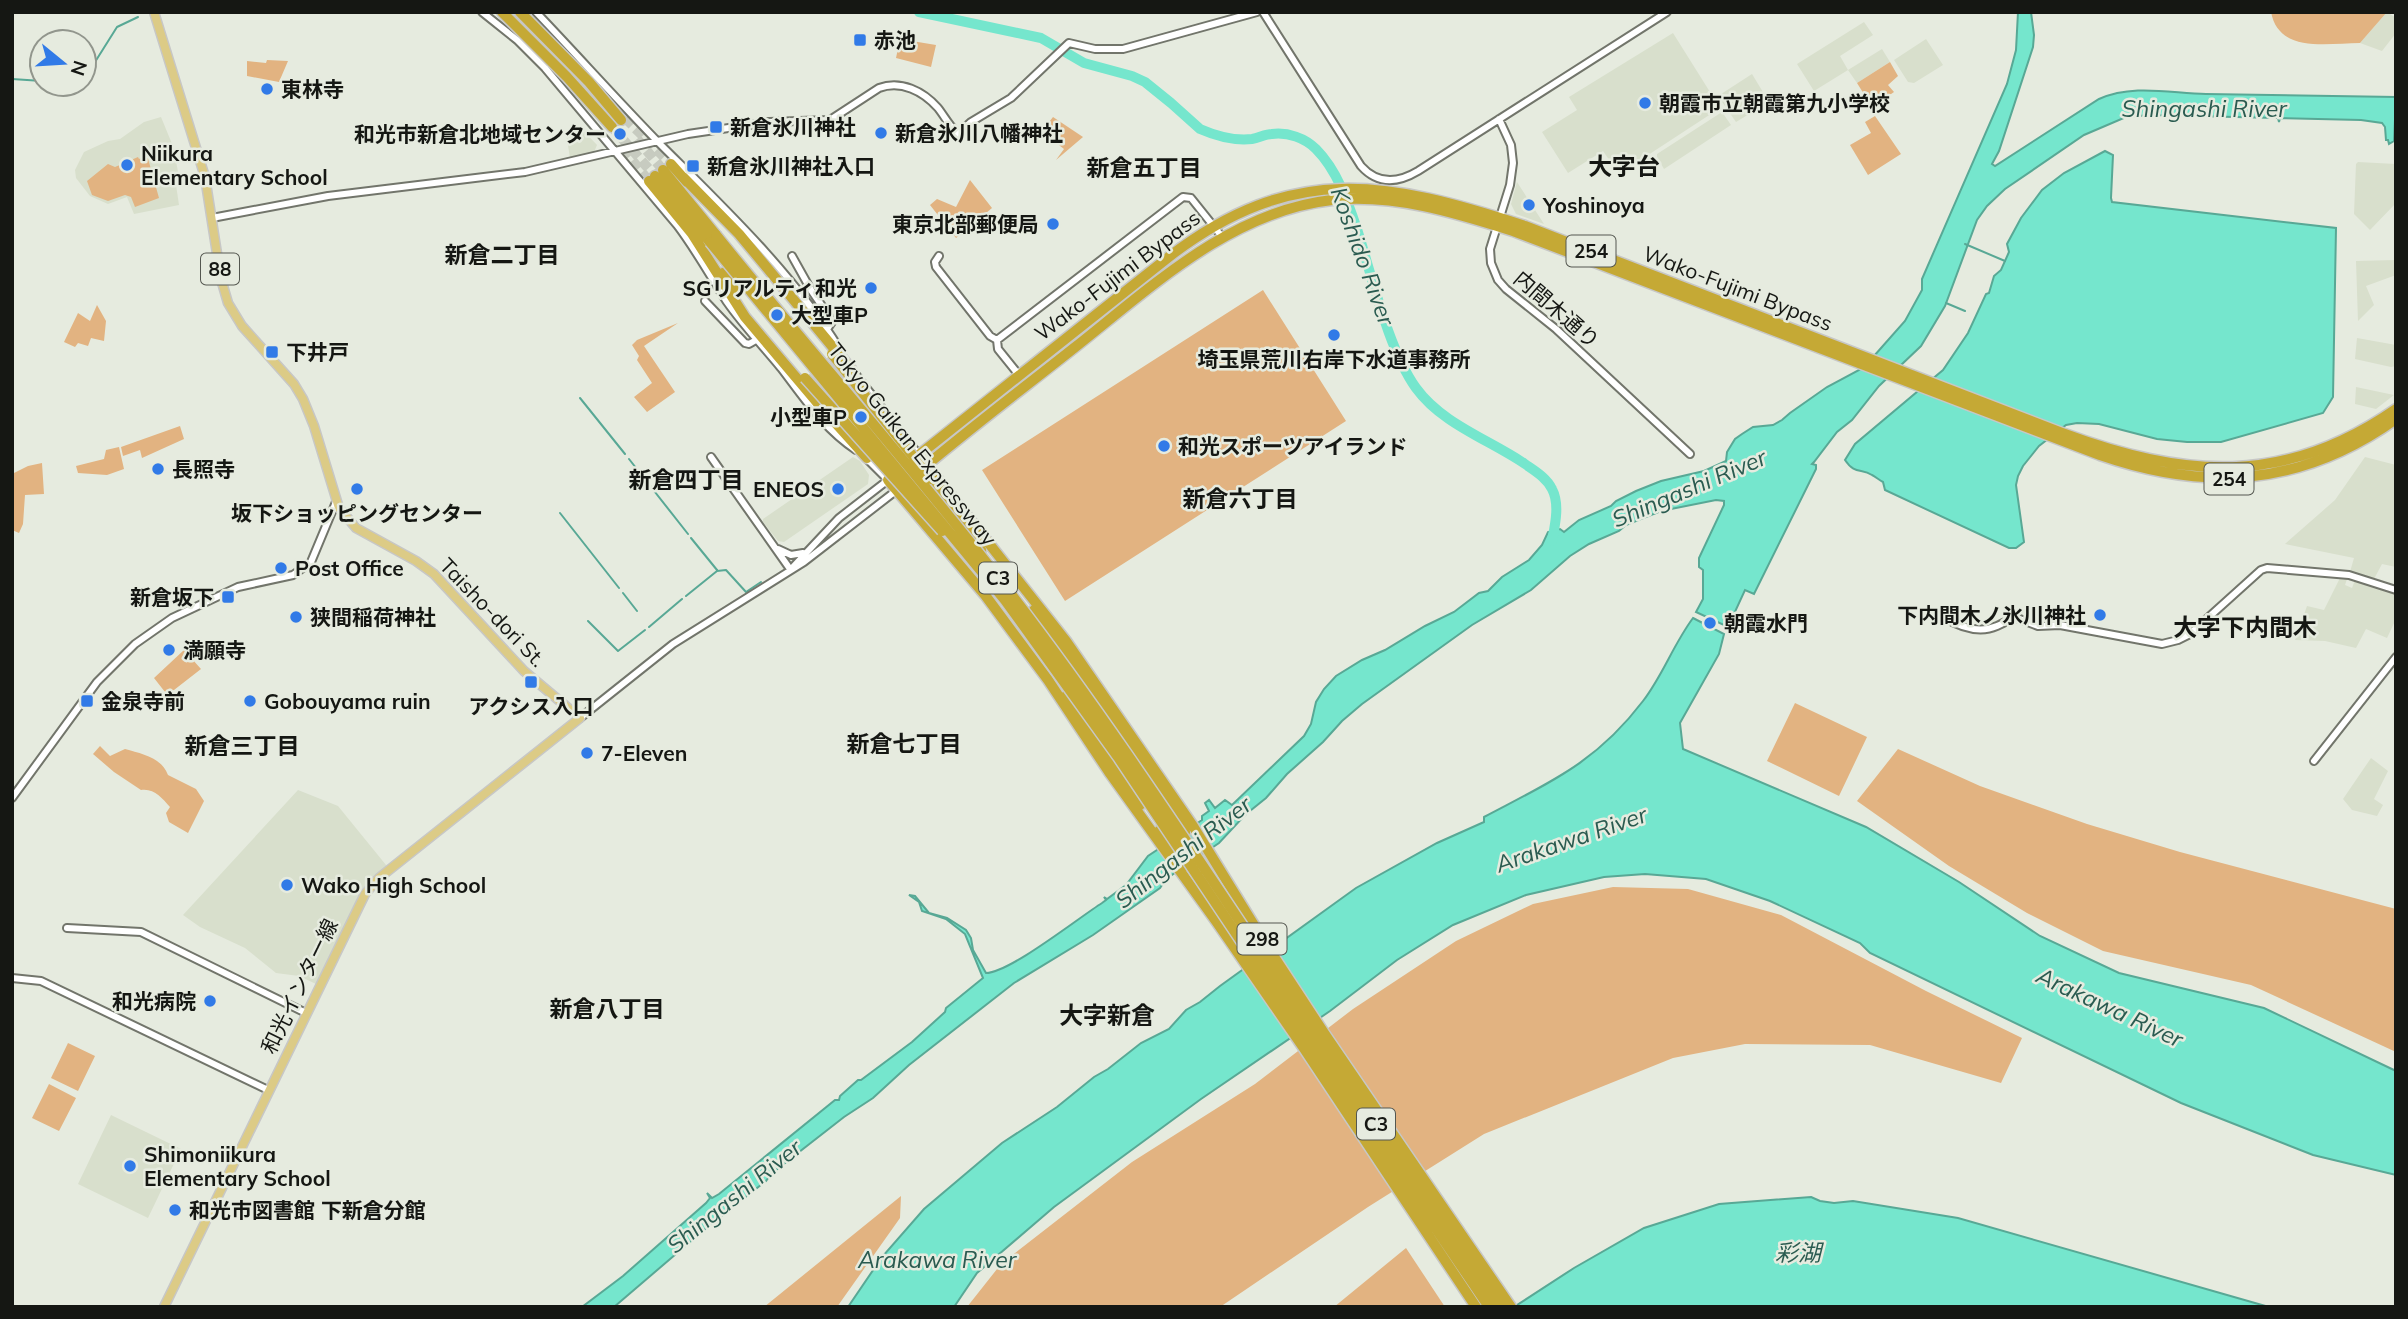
<svg xmlns="http://www.w3.org/2000/svg" width="2408" height="1319" font-family="Mulish,'Noto Sans JP',sans-serif">
	<style>
		.built { fill: #d8dfcc }
		.green { fill: #e2b381 }
		.water { fill: #75e6cd; stroke: #58a895; stroke-width: 2 }
		.lines { fill: none; stroke-linecap: round; stroke-linejoin: round }
		.stream { stroke: #58a895; stroke-width: 2 }
		.river { stroke: #75e6cd; stroke-width: 10 }
		.highway-tunnel { stroke: #c7cbc0; stroke-width: 10; stroke-dasharray: 10 5; stroke-linecap: butt }
		.minor-casing { stroke: #72756b; stroke-width: 10 }
		.major-casing { stroke: #c7c7c6; stroke-width: 11 }
		.highway-casing { stroke: #c7c7c6; stroke-width: 13 }
		.minor { stroke: #fff; stroke-width: 6 }
		.major { stroke: #dccb86; stroke-width: 8 }
		.highway { stroke: #c5a935; stroke-width: 10 }
		.highway-bridge-casing { stroke: #c7c7c6; stroke-width: 13; stroke-linecap: butt }
		.highway-bridge { stroke: #c5a935; stroke-width: 10 }
		.poi-dot { fill: #317ae7; stroke: #e6ebdf; stroke-width: 2.5 }
		.labels { text-anchor: middle; dominant-baseline: central; stroke-width: 5; stroke-linejoin: round; paint-order: stroke }
		.shield { fill: #e6ebdf; stroke: #545750; stroke-width: 2 }
		.shield-label { font-size: 19px; font-weight: bold; fill: #151713 }
		.poi-label { font-size: 21px; font-weight: bold; fill: #151713; stroke: #e6ebdf; text-anchor: start }
		.street-label { font-size: 21px; fill: #151713; stroke: #e6ebdf }
		.water-label { font-size: 23px; font-style: italic; fill: #2a5b50; stroke: #e6ebdf }
		.neighbourhood-label { font-size: 23px; font-weight: bold; fill: #151713; stroke: #e6ebdf }
		.quarter-label { font-size: 24px; font-weight: bold; fill: #151713; stroke: #e6ebdf }
	</style>
	<rect width="100%" height="100%" fill="#e6ebdf"/>
	<path class="built" d="M 2387,12 L 2396,18 L 2396,33 L 2382,51 L 2360,43 Z
		M 1864,22 L 1873,35 L 1840,56 L 1848,70 L 1882,49 L 1890,62 L 1857,83 L 1848,70 L 1814,91 L 1797,64 Z
		M 1673,33 L 1720,108 L 1619,174 L 1603,151 L 1568,173 L 1542,132 L 1577,110 L 1569,97 Z
		M 1926,39 L 1943,65 L 1914,83 L 1908,82 L 1894,60 Z
		M 1752,74 L 1769,102 L 1736,122 L 1718,96 Z
		M 1722,112 L 1731,125 L 1664,169 L 1657,157 L 1657,154 Z
		M 161,117 L 177,156 L 176,161 L 180,183 L 176,185 L 179,205 L 134,214 L 127,197 L 108,204 L 90,196 L 76,178 L 75,170 L 84,152 L 108,141 L 120,139 L 144,122 Z
		M 577,124 L 597,145 L 594,152 L 570,158 L 566,133 Z
		M 2358,162 L 2396,164 L 2396,203 L 2370,230 L 2354,214 L 2356,164 Z
		M 1517,182 L 1544,224 L 1516,214 L 1511,204 Z
		M 2396,260 L 2396,275 L 2366,286 L 2374,305 L 2358,321 L 2356,261 Z
		M 2357,338 L 2396,345 L 2396,366 L 2391,367 L 2355,359 Z
		M 2356,387 L 2394,395 L 2376,409 L 2355,404 Z
		M 853,457 L 860,461 L 869,475 L 868,484 L 784,542 L 778,541 L 763,522 L 763,519 Z
		M 2365,457 L 2396,465 L 2396,567 L 2382,564 L 2374,579 L 2350,572 L 2354,558 L 2285,544 L 2335,500 Z
		M 2340,578 L 2347,579 L 2345,585 L 2352,588 L 2355,580 L 2396,593 L 2396,619 L 2387,638 L 2366,629 L 2356,648 L 2325,641 L 2295,640 L 2307,606 L 2324,610 Z
		M 2371,758 L 2388,771 L 2374,799 L 2383,805 L 2377,816 L 2352,810 L 2343,799 Z
		M 298,790 L 338,806 L 386,865 L 386,869 L 363,888 L 316,984 L 299,976 L 276,973 L 245,948 L 200,927 L 183,915 Z
		M 111,1115 L 181,1149 L 148,1218 L 78,1184 Z"/>
	<path class="green" d="M 2271,12 L 2387,12 L 2360,43 C 2328,43 2279,54 2271,12 Z
		M 900,39 L 936,45 L 931,67 L 896,58 Z
		M 267,60 L 288,61 L 279,82 L 247,76 L 247,61 L 266,63 Z
		M 1890,62 L 1898,76 L 1888,85 L 1894,92 L 1872,107 L 1857,83 Z
		M 1875,116 L 1901,154 L 1868,175 L 1850,145 L 1871,133 L 1865,122 Z
		M 1053,117 L 1083,137 L 1056,160 L 1064,149 L 1051,139 L 1054,130 L 1046,126 Z
		M 147,155 L 159,198 L 135,207 L 131,197 L 125,195 L 108,201 L 92,195 L 87,181 L 108,164 L 115,167 L 138,157 L 139,159 Z
		M 970,180 L 992,208 L 956,238 L 930,205 L 937,199 L 956,207 Z
		M 1263,290 L 1346,421 L 1065,601 L 982,470 Z
		M 97,305 L 106,321 L 104,341 L 91,338 L 88,346 L 78,343 L 75,347 L 64,342 L 78,313 L 90,321 Z
		M 678,323 L 644,346 L 675,392 L 647,412 L 634,397 L 652,383 L 637,360 L 639,356 L 632,345 L 637,340 Z
		M 180,426 L 184,439 L 142,458 L 140,450 L 123,456 L 121,447 Z
		M 119,447 L 124,469 L 107,475 L 78,473 L 76,466 L 104,459 L 106,450 Z
		M 42,463 L 44,494 L 25,495 L 23,524 L 19,533 L 12,530 L 12,474 L 28,466 Z
		M 184,650 L 201,669 L 174,690 L 165,692 L 154,678 Z
		M 1795,703 L 1867,737 L 1839,796 L 1767,761 Z
		M 100,746 L 110,756 L 125,749 C 142,754 161,757 168,775 L 196,789 L 204,801 L 188,833 L 169,822 L 166,813 L 170,807 C 162,798 154,788 141,790 L 114,772 L 93,754 Z
		M 1898,749 L 1980,786 L 2087,824 L 2180,852 L 2396,909 L 2396,1052 L 2251,985 L 2103,951 L 2027,913 L 1949,866 L 1857,801 Z
		M 1613,887 L 1688,889 L 1781,915 L 1926,991 L 2022,1038 L 2001,1083 L 1870,1045 L 1745,1044 L 1673,1058 L 1484,1134 L 1368,1207 L 1220,1307 L 967,1307 L 1001,1264 L 1132,1162 L 1255,1084 L 1353,1009 L 1456,941 L 1533,904 Z
		M 68,1043 L 95,1056 L 78,1091 L 51,1078 Z
		M 49,1084 L 76,1098 L 59,1131 L 32,1118 Z
		M 901,1196 L 900,1218 L 837,1307 L 764,1307 Z
		M 1406,1248 L 1445,1307 L 1334,1307 Z"/>
	<path class="water" d="M 2018,12 L 2031,12 L 2034,35 L 2033,47 L 1999,151 L 1992,164 L 1995,166 L 2099,99 C 2133,84 2169,93 2206,94 C 2269,95 2333,96 2396,97 L 2394,141 L 2389,144 L 2388,140 L 2386,140 L 2385,127 L 2382,123 L 2361,120 L 2280,118 L 2279,122 L 2278,118 L 2150,115 L 2126,117 L 2084,135 L 2005,189 L 1987,206 L 1977,220 L 1945,306 L 1921,346 L 1879,386 L 1852,420 L 1837,432 L 1814,462 L 1812,464 L 1816,465 L 1816,469 L 1754,594 L 1745,590 L 1728,627 L 1696,612 L 1703,599 L 1703,570 L 1699,567 L 1699,558 L 1724,505 L 1724,501 L 1716,500 L 1661,511 L 1626,525 L 1619,531 L 1589,544 L 1570,556 L 1531,590 L 1472,625 L 1362,704 L 1342,721 L 1323,742 L 1287,774 L 1266,798 L 1245,815 L 1219,843 L 1166,879 L 1160,888 L 1093,935 L 1014,983 L 909,1065 L 873,1098 L 844,1117 L 771,1174 L 766,1181 L 704,1230 L 614,1307 L 582,1307 L 623,1276 L 706,1203 L 710,1198 L 707,1193 L 712,1198 L 719,1194 L 835,1100 L 839,1100 L 840,1096 L 858,1080 L 861,1080 L 912,1042 L 945,1012 L 946,1008 L 983,978 L 965,934 L 946,919 L 922,911 L 919,902 L 909,895 L 915,896 L 929,913 L 947,918 L 966,930 L 971,938 L 973,950 L 986,973 C 1009,973 1077,919 1102,903 L 1106,900 L 1104,897 L 1107,899 L 1126,885 L 1148,856 L 1202,820 L 1202,816 L 1209,811 L 1205,803 L 1209,800 L 1215,808 L 1225,800 L 1232,805 L 1304,736 L 1311,724 L 1316,702 L 1324,689 L 1336,676 L 1362,660 L 1385,650 L 1425,626 L 1454,612 L 1479,593 L 1488,591 L 1502,577 L 1529,560 L 1542,545 L 1548,532 L 1560,529 L 1564,532 L 1579,520 L 1611,506 L 1616,501 L 1636,491 L 1661,481 L 1704,471 L 1726,461 L 1727,452 L 1735,439 L 1742,434 L 1753,427 L 1773,425 L 1782,420 L 1790,413 L 1827,387 L 1861,369 L 1874,356 L 1905,321 L 1922,290 L 1922,279 L 2007,84 L 2016,50 Z
		M 2105,151 L 2113,155 L 2111,198 L 2112,202 L 2336,228 L 2333,397 L 2323,413 L 2221,442 L 2187,442 L 2157,439 L 2099,424 L 2077,423 L 2066,425 L 2039,446 L 2023,466 L 2018,476 L 2016,485 L 2024,542 L 2016,548 L 2009,548 L 1885,490 L 1883,482 C 1879,480 1876,477 1872,475 C 1861,468 1855,475 1845,460 L 1855,444 L 1943,370 L 1968,333 L 1986,294 L 1989,293 L 1994,276 L 2001,270 L 2009,252 L 2007,244 L 2021,218 L 2042,190 L 2064,173 Z
		M 1693,618 L 1724,634 L 1719,654 L 1680,723 L 1683,749 L 1866,827 L 1959,882 L 2040,936 L 2119,973 L 2264,1008 L 2396,1071 L 2396,1175 L 2313,1155 L 2181,1103 L 1870,953 L 1860,943 L 1770,901 L 1706,879 L 1645,874 L 1604,877 L 1526,895 L 1453,925 L 1397,960 L 1330,1011 L 1201,1099 L 1054,1207 L 977,1273 L 954,1307 L 848,1307 L 882,1257 L 924,1209 L 1002,1143 L 1057,1107 L 1094,1077 L 1108,1069 L 1141,1043 L 1169,1029 L 1186,1010 L 1200,1002 L 1220,986 L 1356,888 L 1437,843 L 1484,822 L 1484,817 C 1550,782 1596,763 1643,701 C 1663,675 1673,645 1693,618 Z
		M 1811,1197 L 1820,1201 L 1834,1203 L 1853,1201 L 1958,1218 L 2269,1307 L 1514,1307 L 1574,1268 L 1644,1228 L 1719,1204 Z"/>
	<g class="lines">
		<path class="stream" d="M 84,72 L 95,62 L 117,27 L 138,17
			M 12,79 L 42,81
			M 1965,244 L 2005,261
			M 1946,303 L 1965,311
			M 580,398 L 625,454
			M 629,459 L 688,534
			M 560,513 L 619,588
			M 691,538 L 717,570
			M 623,593 L 637,611
			M 686,596 L 717,571 L 726,570 L 746,592 L 761,582
			M 588,621 L 618,651 L 645,630
			M 649,627 L 682,599"/>
		<path class="river" d="M 919,12 L 1041,38 L 1084,63 L 1132,76 L 1145,82 L 1171,103 L 1200,129 C 1216,136 1234,141 1252,139 C 1259,138 1265,134 1272,134 C 1288,132 1305,138 1316,149 C 1337,170 1348,202 1357,229 C 1372,276 1388,349 1416,388 C 1442,424 1490,440 1525,464 C 1535,471 1547,478 1552,489 C 1560,504 1555,525 1552,541"/>
		<path class="highway-tunnel" d="M 625,118 L 671,164
			M 612,127 L 655,176
			M 637,139 L 663,170
			M 623,149 L 649,181"/>
		<g class="minor-casing">
			<path id="minor" d="M 482,12 L 517,40 L 545,68 L 677,225 C 696,250 710,276 727,302 C 743,325 763,346 781,368 C 804,398 824,429 856,450
				M 536,12 C 578,56 618,101 660,144 C 724,208 791,271 839,348
				M 1263,12 L 1361,166 C 1378,185 1398,183 1418,171 L 1667,12
				M 1499,119 L 1511,145 L 1513,163 L 1510,185 L 1490,249 L 1491,263 L 1498,280 L 1506,289 L 1556,329 L 1690,454
				M 212,218 L 328,196 L 525,172 L 688,134 L 769,122 L 830,120 L 879,88 C 901,80 923,91 938,108 C 945,117 950,127 958,134 L 971,122 L 1011,98 L 1069,43 L 1095,49 L 1123,49 L 1257,12
				M 792,256 L 811,290 L 831,319 L 832,322 L 827,329
				M 939,256 L 935,262 L 936,267 L 990,336 L 997,340 L 998,349 L 1019,375
				M 705,301 L 745,343 L 749,344 L 756,340
				M 997,340 L 1183,197 L 1191,198 L 1223,238
				M 850,367 L 919,455
				M 711,457 L 790,569
				M 778,549 L 791,555 L 803,553
				M 793,567 L 839,518 L 888,480 L 865,457
				M 1943,617 C 1958,626 1979,634 1997,626 C 2004,623 2009,619 2017,618 L 2038,626 L 2060,625 L 2162,644 L 2178,640 L 2190,634 L 2261,570 L 2267,568 L 2349,575 L 2396,590
				M 580,718 L 673,644 L 804,562 L 897,490
				M 2314,761 L 2396,657
				M 12,798 L 97,682 L 135,644 L 172,618 L 238,587 L 293,575 L 311,562 L 336,502
				M 67,928 L 141,932 L 306,1013
				M 12,978 L 41,981 L 268,1090"/>
		</g>
		<g class="major-casing">
			<path id="major" d="M 154,12 L 205,177 L 221,279 L 228,303 L 242,326 L 294,384 L 303,399 L 314,426 L 339,508 L 356,528 L 416,561 L 434,574 L 524,671 L 580,718 L 379,878 L 365,894 L 164,1307"/>
		</g>
		<g class="highway-casing">
			<path id="highway" d="M 502,12 L 567,77 L 612,127
				M 520,12 L 589,82 L 621,120
				M 671,164 L 687,182
				M 663,170 L 716,235
				M 655,176 L 710,242
				M 683,177 L 739,234 L 851,369
				M 649,181 L 694,236
				M 691,232 L 745,317 L 821,407 L 867,458
				M 723,273 L 735,289
				M 923,460 L 1066,641 L 1193,826 L 1265,943 L 1324,1033 L 1511,1307
				M 910,462 L 1170,256 C 1293,162 1387,181 1525,226 L 2062,433 C 2184,478 2284,487 2396,409
				M 898,472 L 888,480 L 985,595 L 1048,680 L 1109,772 L 1216,921 L 1303,1047 L 1476,1307
				M 916,474 C 968,430 1021,390 1074,348 C 1150,288 1231,211 1332,200 C 1395,194 1453,212 1513,231 L 2100,455 C 2207,492 2302,486 2396,419
				M 933,482 L 981,550
				M 1034,610 L 1156,785 L 1185,832
				M 1066,696 L 1140,805
				M 1159,831 L 1186,866
				M 1253,941 L 1499,1307
				M 1245,947 L 1489,1307"/>
		</g>
		<use href="#minor" class="minor"/>
		<use href="#major" class="major"/>
		<use href="#highway" class="highway"/>
		<g class="highway-bridge-casing">
			<path id="highway-bridge" d="M 716,235 C 814,356 917,472 1011,594 C 1097,706 1175,824 1253,941
				M 710,242 L 1005,600 L 1118,757 L 1245,947
				M 832,354 L 931,479
				M 805,378 L 942,531"/>
		</g>
		<use href="#highway-bridge" class="highway-bridge"/>
	</g>
	<g class="poi-dot">
		<rect x="853" y="33" width="14" height="14" rx="3.5"/>
		<circle cx="267" cy="89" r="7"/>
		<circle cx="1645" cy="103" r="7"/>
		<rect x="709" y="120" width="14" height="14" rx="3.5"/>
		<circle cx="881" cy="133" r="7"/>
		<circle cx="620" cy="134" r="7"/>
		<circle cx="127" cy="165" r="7"/>
		<rect x="686" y="159" width="14" height="14" rx="3.5"/>
		<circle cx="1529" cy="205" r="7"/>
		<circle cx="1053" cy="224" r="7"/>
		<circle cx="871" cy="288" r="7"/>
		<circle cx="777" cy="315" r="7"/>
		<circle cx="1334" cy="335" r="7"/>
		<rect x="265" y="345" width="14" height="14" rx="3.5"/>
		<circle cx="861" cy="417" r="7"/>
		<circle cx="1164" cy="446" r="7"/>
		<circle cx="158" cy="469" r="7"/>
		<circle cx="357" cy="489" r="7"/>
		<circle cx="838" cy="489" r="7"/>
		<circle cx="281" cy="568" r="7"/>
		<rect x="221" y="590" width="14" height="14" rx="3.5"/>
		<circle cx="2100" cy="615" r="7"/>
		<circle cx="296" cy="617" r="7"/>
		<circle cx="1710" cy="623" r="7"/>
		<circle cx="169" cy="650" r="7"/>
		<rect x="524" y="675" width="14" height="14" rx="3.5"/>
		<rect x="80" y="694" width="14" height="14" rx="3.5"/>
		<circle cx="250" cy="701" r="7"/>
		<circle cx="587" cy="753" r="7"/>
		<circle cx="287" cy="885" r="7"/>
		<circle cx="210" cy="1001" r="7"/>
		<circle cx="130" cy="1166" r="7"/>
		<circle cx="175" cy="1210" r="7"/>
	</g>
	<g class="labels">
		<g class="shield">
			<rect x="1566.5" y="235.5" width="49" height="31" rx="5"/>
			<rect x="201" y="253.5" width="38" height="31" rx="5"/>
			<rect x="2204.5" y="463.5" width="49" height="31" rx="5"/>
			<rect x="979" y="562.5" width="38" height="31" rx="5"/>
			<rect x="1237.5" y="923.5" width="49" height="31" rx="5"/>
			<rect x="1357" y="1108.5" width="38" height="31" rx="5"/>
		</g>
		<g class="shield-label">
			<text x="1591" y="251">254</text>
			<text x="220" y="269">88</text>
			<text x="2229" y="479">254</text>
			<text x="998" y="578">C3</text>
			<text x="1262" y="939">298</text>
			<text x="1376" y="1124">C3</text>
		</g>
		<g class="poi-label">
			<text x="874" y="40">赤池</text>
			<text x="281" y="89">東林寺</text>
			<text x="1659" y="103">朝霞市立朝霞第九小学校</text>
			<text x="730" y="127">新倉氷川神社</text>
			<text x="895" y="133">新倉氷川八幡神社</text>
			<text x="606" y="134" text-anchor="end">和光市新倉北地域センター</text>
			<text x="141" y="153">Niikura<tspan x="141" dy="24">Elementary School</tspan></text>
			<text x="707" y="166">新倉氷川神社入口</text>
			<text x="1543" y="205">Yoshinoya</text>
			<text x="1039" y="224" text-anchor="end">東京北部郵便局</text>
			<text x="857" y="288" text-anchor="end">SGリアルティ和光</text>
			<text x="791" y="315">大型車P</text>
			<text x="286" y="352">下井戸</text>
			<text x="1334" y="359" text-anchor="middle">埼玉県荒川右岸下水道事務所</text>
			<text x="847" y="417" text-anchor="end">小型車P</text>
			<text x="1178" y="446">和光スポーツアイランド</text>
			<text x="172" y="469">長照寺</text>
			<text x="824" y="489" text-anchor="end">ENEOS</text>
			<text x="357" y="513" text-anchor="middle">坂下ショッピングセンター</text>
			<text x="295" y="568">Post Office</text>
			<text x="214" y="597" text-anchor="end">新倉坂下</text>
			<text x="2086" y="615" text-anchor="end">下内間木ノ氷川神社</text>
			<text x="310" y="617">狭間稲荷神社</text>
			<text x="1724" y="623">朝霞水門</text>
			<text x="183" y="650">満願寺</text>
			<text x="101" y="701">金泉寺前</text>
			<text x="264" y="701">Gobouyama ruin</text>
			<text x="531" y="706" text-anchor="middle">アクシス入口</text>
			<text x="601" y="753">7-Eleven</text>
			<text x="301" y="885">Wako High School</text>
			<text x="196" y="1001" text-anchor="end">和光病院</text>
			<text x="144" y="1154">Shimoniikura<tspan x="144" dy="24">Elementary School</tspan></text>
			<text x="189" y="1210">和光市図書館 下新倉分館</text>
		</g>
		<g class="street-label">
			<text transform="translate(1117 275) rotate(-37)">Wako-Fujimi Bypass</text>
			<text transform="translate(1738 288) rotate(21)">Wako-Fujimi Bypass</text>
			<text transform="translate(1557 309) rotate(41)">内間木通り</text>
			<text transform="translate(913 444) rotate(51)">Tokyo Gaikan Expressway</text>
			<text transform="translate(493 612) rotate(46)">Taisho-dori St.</text>
			<text transform="translate(299 986) rotate(-64)">和光インター線</text>
		</g>
		<g class="water-label">
			<text x="2204" y="108">Shingashi River</text>
			<text transform="translate(1363 256) rotate(70)">Koshido River</text>
			<text transform="translate(1689 488) rotate(-23)">Shingashi River</text>
			<text transform="translate(1571 839) rotate(-19)">Arakawa River</text>
			<text transform="translate(1183 852) rotate(-38)">Shingashi River</text>
			<text transform="translate(2110 1007) rotate(25)">Arakawa River</text>
			<text transform="translate(734 1196) rotate(-39)">Shingashi River</text>
			<text x="1798" y="1252">彩湖</text>
			<text x="937" y="1259">Arakawa River</text>
		</g>
		<g class="neighbourhood-label">
			<text x="1144" y="167">新倉五丁目</text>
			<text x="502" y="254">新倉二丁目</text>
			<text x="686" y="479">新倉四丁目</text>
			<text x="1240" y="498">新倉六丁目</text>
			<text x="904" y="743">新倉七丁目</text>
			<text x="242" y="745">新倉三丁目</text>
			<text x="607" y="1008">新倉八丁目</text>
		</g>
		<g class="quarter-label">
			<text x="1624" y="166">大字台</text>
			<text x="2245" y="627">大字下内間木</text>
			<text x="1107" y="1015">大字新倉</text>
		</g>
	</g>
	<rect width="2408" height="1319" fill="none" stroke="#151713" stroke-width="28"/>
	<g transform="translate(63 63) rotate(108)"><circle r="33" fill="#e6ebdf" stroke="#92968d" stroke-width="2"/>
	<path d="M0-5L12 26L0 18L-12 26Z" fill="#317ae7"/>
	<text y="-10" font-size="19" font-weight="bold" text-anchor="middle" fill="#151713">N</text>
	</g>
</svg>
